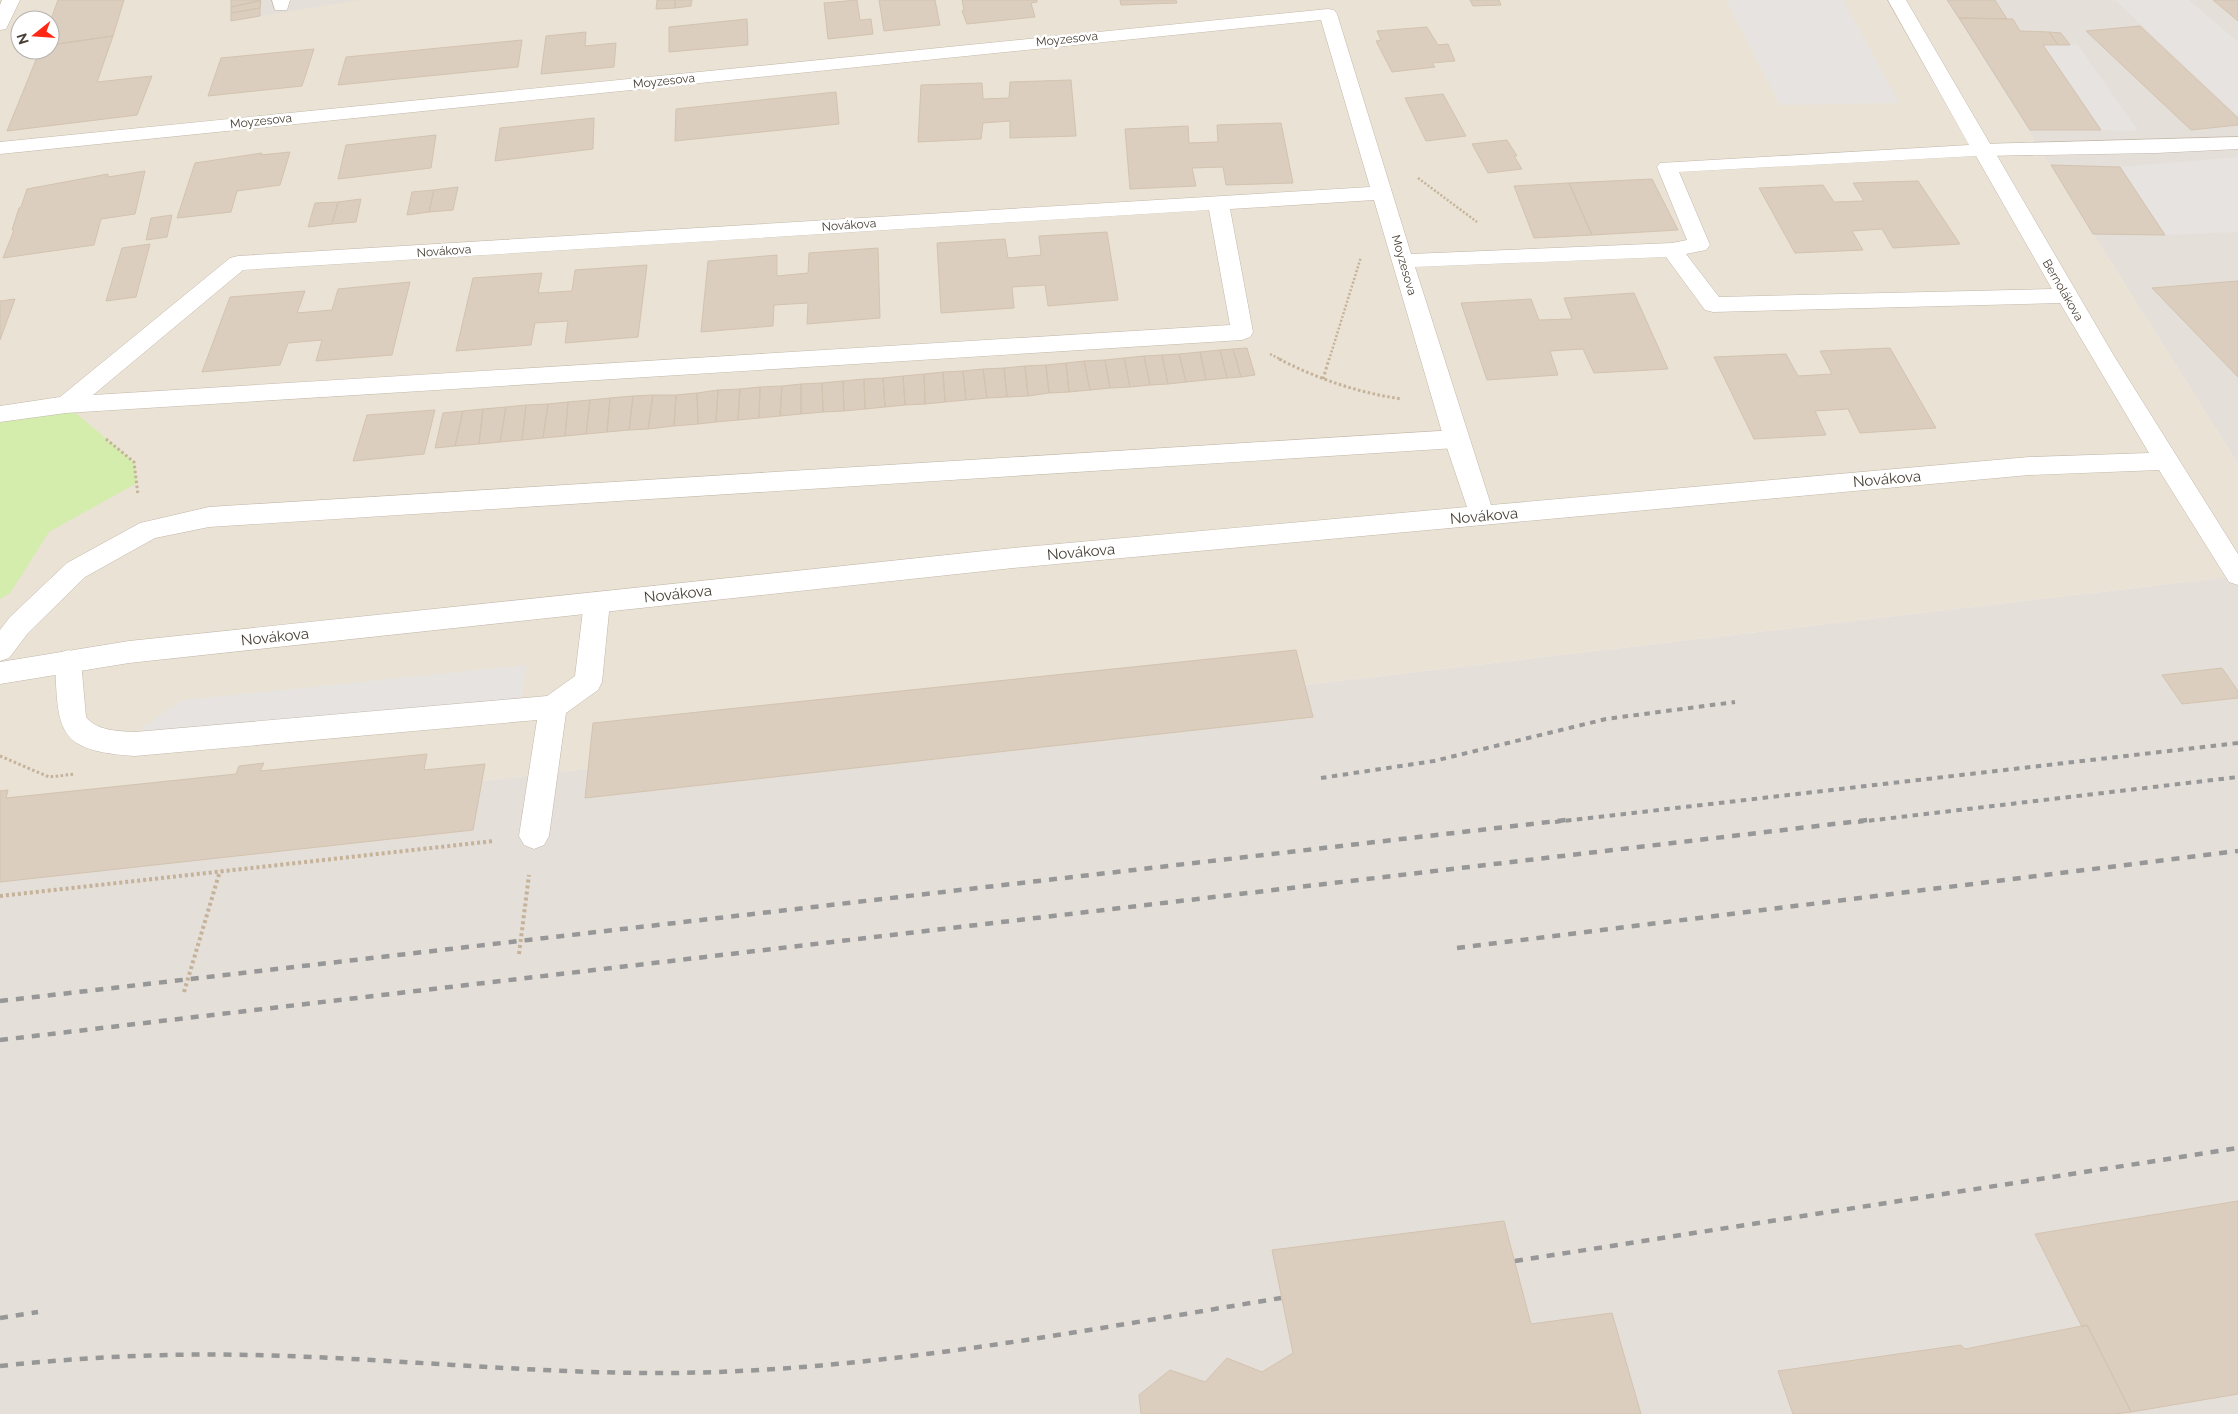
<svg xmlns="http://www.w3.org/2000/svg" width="2238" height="1414" font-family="Raleway,sans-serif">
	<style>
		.residential { fill: #eae2d5; fill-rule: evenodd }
		.industrial { fill: #e5dfd9 }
		.green { fill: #d4edad }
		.parking { fill: #e6e3e0 }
		.building { fill: #dbcebf; stroke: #d3c3af }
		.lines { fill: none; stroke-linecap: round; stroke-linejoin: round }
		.lane-casing { stroke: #c2b7a9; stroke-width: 1 }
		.street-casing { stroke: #c2b7a9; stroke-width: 1 }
		.path-far2 { stroke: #c5b299; stroke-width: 2.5; stroke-dasharray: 2 2; stroke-linecap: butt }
		.path-far1 { stroke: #c5b299; stroke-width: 3; stroke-dasharray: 2.5 2.5; stroke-linecap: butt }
		.path { stroke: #c5b299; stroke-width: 4; stroke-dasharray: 3 3; stroke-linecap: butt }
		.lane { fill: #fff; fill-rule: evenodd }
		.street { fill: #fff; fill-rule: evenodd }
		.rail-far1 { stroke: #979797; stroke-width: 4; stroke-dasharray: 5.5 5.5; stroke-linecap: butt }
		.rail { stroke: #979797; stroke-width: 4.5; stroke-dasharray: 8 8; stroke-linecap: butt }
		.labels { text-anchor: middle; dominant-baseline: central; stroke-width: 5; stroke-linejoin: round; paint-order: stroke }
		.far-street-label { font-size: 12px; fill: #494036; stroke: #fff }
		.street-label { font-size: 15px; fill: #494036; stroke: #fff }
	</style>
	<rect width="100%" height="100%" fill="#f5f0e8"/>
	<path class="residential" d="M 0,0 L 1946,0 L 2238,464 L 2238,576 L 388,792 L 0,832 ZM 20,20 L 50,20 L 50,50 L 20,50 Z"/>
	<path class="industrial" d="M 232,0 L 360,0 L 231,21 Z
		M 1946,0 L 2238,0 L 2238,464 Z
		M 2238,576 L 2238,1414 L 0,1414 L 0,832 L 388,792 Z"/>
	<path class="green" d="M 66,405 L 134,462 L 137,483 L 49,532 L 10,593 L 0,599 L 0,414 Z"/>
	<path class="parking" d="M 1726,0 L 1843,0 L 1899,103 L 1780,105 Z
		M 2115,0 L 2189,0 L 2238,42 L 2238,116 Z
		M 2043,45 L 2078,45 L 2138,131 L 2101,130 Z
		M 2238,157 L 2238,232 L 2165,235 L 2120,167 Z
		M 527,665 L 519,710 L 135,744 L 143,727 L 182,700 Z"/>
	<path class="building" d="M 58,0 L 124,0 L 113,36 L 50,45 L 50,22 Z
		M 231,0 L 261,0 L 231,7 Z
		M 657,0 L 675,0 L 675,8 L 656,9 Z
		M 675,0 L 692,0 L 691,6 L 675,8 Z
		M 857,0 L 860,20 L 871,19 L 873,34 L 828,39 L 824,3 Z
		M 879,0 L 935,0 L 940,25 L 884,31 Z
		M 962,0 L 1037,0 L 1037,2 L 1031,3 L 1035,17 L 967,24 L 962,11 L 964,10 Z
		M 1120,0 L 1176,0 L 1177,3 L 1121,5 Z
		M 1470,0 L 1499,0 L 1501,5 L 1473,6 Z
		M 1947,0 L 1995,0 L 2007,19 L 1959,18 Z
		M 2213,0 L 2238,0 L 2238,21 Z
		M 261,1 L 260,8 L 231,13 L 231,7 Z
		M 260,8 L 260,16 L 231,21 L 231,13 Z
		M 1959,18 L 2013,19 L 2020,31 L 2049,32 L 2058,45 L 2043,45 L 2101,130 L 2030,130 Z
		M 747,19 L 748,45 L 669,52 L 669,27 Z
		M 2140,26 L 2238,118 L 2238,125 L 2191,130 L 2086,31 Z
		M 1427,27 L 1438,45 L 1448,44 L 1455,61 L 1432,63 L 1435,67 L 1392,72 L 1376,41 L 1381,40 L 1377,31 Z
		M 586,32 L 585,46 L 616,43 L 614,67 L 541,74 L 546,36 Z
		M 2049,32 L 2061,33 L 2070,45 L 2058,45 Z
		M 113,36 L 97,82 L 152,76 L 137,115 L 7,131 L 40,50 L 50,50 L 50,45 Z
		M 522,40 L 518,67 L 338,85 L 346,57 Z
		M 314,49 L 302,86 L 208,96 L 221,58 Z
		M 1071,80 L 1076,136 L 1010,138 L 1010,121 L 983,123 L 981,139 L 918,142 L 921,85 L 982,83 L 983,99 L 1009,98 L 1010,82 Z
		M 836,92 L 839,124 L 675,141 L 676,109 Z
		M 1443,94 L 1466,136 L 1426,141 L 1405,98 Z
		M 594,118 L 593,149 L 495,161 L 500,128 Z
		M 1281,123 L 1293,183 L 1226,185 L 1223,167 L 1192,168 L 1196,186 L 1130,189 L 1125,129 L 1188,126 L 1189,143 L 1218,142 L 1217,125 Z
		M 436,135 L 431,168 L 338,179 L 346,145 Z
		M 1507,140 L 1517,156 L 1514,156 L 1522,169 L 1488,173 L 1472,144 Z
		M 290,152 L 280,185 L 237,191 L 231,212 L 177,218 L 195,163 L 262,153 L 261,155 Z
		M 2051,165 L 2120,167 L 2165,235 L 2093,234 Z
		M 145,171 L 135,214 L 101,219 L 94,245 L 3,258 L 14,230 L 12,230 L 19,208 L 21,207 L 27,189 L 108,174 L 108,177 Z
		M 1652,179 L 1678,230 L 1592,235 L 1569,183 Z
		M 1918,181 L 1960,244 L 1893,248 L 1882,229 L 1852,231 L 1863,250 L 1795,253 L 1759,188 L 1823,185 L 1834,202 L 1864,201 L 1853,183 Z
		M 1569,183 L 1592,235 L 1534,238 L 1514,186 Z
		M 458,187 L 453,210 L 429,212 L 434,190 Z
		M 434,190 L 429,212 L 407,215 L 412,192 Z
		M 361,199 L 356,222 L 332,224 L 338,202 Z
		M 338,202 L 332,224 L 308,227 L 315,203 Z
		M 172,215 L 167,237 L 146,240 L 151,218 Z
		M 1107,232 L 1118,300 L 1048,306 L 1045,285 L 1012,287 L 1014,308 L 941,313 L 937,243 L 1005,239 L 1008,258 L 1041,255 L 1039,236 Z
		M 150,244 L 136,297 L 106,301 L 122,248 Z
		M 878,248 L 880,318 L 807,324 L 808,303 L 774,305 L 773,326 L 701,332 L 708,261 L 777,255 L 777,276 L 808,273 L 809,253 Z
		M 647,265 L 638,337 L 565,343 L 568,321 L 535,323 L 531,345 L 456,351 L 473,278 L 542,273 L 538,293 L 572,291 L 575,270 Z
		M 2238,281 L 2238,377 L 2152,288 Z
		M 410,282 L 392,355 L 316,361 L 322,340 L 288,343 L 280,365 L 202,372 L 230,297 L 305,291 L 297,313 L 332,310 L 338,289 Z
		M 1634,293 L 1668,369 L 1594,373 L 1583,349 L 1550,351 L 1558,375 L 1487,380 L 1461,303 L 1531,299 L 1539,320 L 1572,319 L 1564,298 Z
		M 15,299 L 0,340 L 0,301 Z
		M 1247,348 L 1255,375 L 1241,377 L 1233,349 Z
		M 1890,348 L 1936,428 L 1860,433 L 1848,409 L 1815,411 L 1826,435 L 1754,439 L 1714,357 L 1786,354 L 1798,376 L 1832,374 L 1820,351 Z
		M 1233,349 L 1241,377 L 1227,378 L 1220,350 Z
		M 1220,350 L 1227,378 L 1206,380 L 1200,352 Z
		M 1200,352 L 1206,380 L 1186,382 L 1179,354 Z
		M 1179,354 L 1186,382 L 1168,384 L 1162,355 Z
		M 1162,355 L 1168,384 L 1150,385 L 1144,356 Z
		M 1144,356 L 1150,385 L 1130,387 L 1124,358 Z
		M 1124,358 L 1130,387 L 1110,388 L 1105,360 Z
		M 1105,360 L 1110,388 L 1090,390 L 1084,361 Z
		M 1084,361 L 1090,390 L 1069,392 L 1066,363 Z
		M 1066,363 L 1069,392 L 1049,393 L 1046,365 Z
		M 1046,365 L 1049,393 L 1028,396 L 1025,366 Z
		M 1025,366 L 1028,396 L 1007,397 L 1004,368 Z
		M 1004,368 L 1007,397 L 987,398 L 983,369 Z
		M 983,369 L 987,398 L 966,400 L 963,371 Z
		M 963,371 L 966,400 L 945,402 L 943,372 Z
		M 943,372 L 945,402 L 925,404 L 924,374 Z
		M 924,374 L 925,404 L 905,405 L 903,376 Z
		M 903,376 L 905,405 L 885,407 L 883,378 Z
		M 883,378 L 885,407 L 865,409 L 864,379 Z
		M 864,379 L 865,409 L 844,411 L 843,381 Z
		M 843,381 L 844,411 L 823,412 L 822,383 Z
		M 822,383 L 823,412 L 801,414 L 801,384 Z
		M 801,384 L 801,414 L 780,416 L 782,386 Z
		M 782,386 L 780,416 L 759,418 L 760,387 Z
		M 760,387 L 759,418 L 738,420 L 740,389 Z
		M 740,389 L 738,420 L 716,422 L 718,390 Z
		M 718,390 L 716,422 L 698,424 L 697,393 Z
		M 697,393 L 698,424 L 674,426 L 676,395 Z
		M 653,395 L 648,429 L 629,430 L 633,396 Z
		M 653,395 L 676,395 L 674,426 L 648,429 Z
		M 633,396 L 629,430 L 607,432 L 610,398 Z
		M 610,398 L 607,432 L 586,434 L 590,400 Z
		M 590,400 L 586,434 L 565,436 L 568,402 Z
		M 568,402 L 565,436 L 543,438 L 548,404 Z
		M 548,404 L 543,438 L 522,440 L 526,405 Z
		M 526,405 L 522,440 L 500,442 L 506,407 Z
		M 506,407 L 500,442 L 479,444 L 483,409 Z
		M 483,409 L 479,444 L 455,446 L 463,411 Z
		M 435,410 L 424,454 L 353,461 L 367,415 Z
		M 463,411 L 455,446 L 435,448 L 443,413 Z
		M 1296,650 L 1313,717 L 585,798 L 593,723 Z
		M 2222,668 L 2238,691 L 2238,698 L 2182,704 L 2162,675 Z
		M 427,754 L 424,770 L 485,764 L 473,830 L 0,882 L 0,791 L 8,790 L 6,798 L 236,774 L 239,766 L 264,763 L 260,771 Z
		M 2238,1201 L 2238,1394 L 2131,1412 L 2087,1325 L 2082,1327 L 2035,1234 Z
		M 1504,1221 L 1531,1324 L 1612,1313 L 1641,1414 L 1141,1414 L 1139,1395 L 1170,1370 L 1205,1382 L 1227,1358 L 1262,1372 L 1293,1353 L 1272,1250 Z
		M 2087,1325 L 2131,1412 L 2114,1414 L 1793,1414 L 1778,1371 L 1961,1345 L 1965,1349 Z"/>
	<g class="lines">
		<g class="lane-casing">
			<path id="lane" d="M 272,0 L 290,0 L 287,10 L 275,10 Z
				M 2238,137 L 2238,149 L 2156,153 L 1982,156 L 1975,154 L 1972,150 L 1975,146 L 1982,144 Z
				M 1456,430 L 1464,433 L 1468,439 L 1464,445 L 1456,448 L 209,527 L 155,538 L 85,577 L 28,633 L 9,658 L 0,661 L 0,630 L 10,617 L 67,563 L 140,523 L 209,507 Z
				M 597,592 L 606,595 L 610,602 L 602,682 L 598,690 L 566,713 L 549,836 L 544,845 L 534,849 L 524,845 L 519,836 L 537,720 L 135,756 C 56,751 58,731 55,661 L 59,653 L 68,650 L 77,653 L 81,661 L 86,717 C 97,731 118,731 135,732 L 547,696 L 575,676 L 584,602 L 588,595 Z"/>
		</g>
		<g class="street-casing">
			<path id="street" d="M 2,0 L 20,0 L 6,29 L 0,30 L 0,5 Z
				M 1888,0 L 1906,0 L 2114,356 L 2238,554 L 2238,585 L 2229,582 L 2159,470 L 2029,475 L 1013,568 L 129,663 L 0,684 L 0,662 L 129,641 L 1013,548 L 1467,507 L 1444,439 L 1374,200 L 1230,209 L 1253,332 L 1250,337 L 1242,340 L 66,413 L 0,422 L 0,406 L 60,397 L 230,258 L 238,256 L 1370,187 L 1321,20 L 0,154 L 0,142 L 1328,9 L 1334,10 L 1337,14 L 1411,254 L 1672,243 L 1687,240 L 1657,167 L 1660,163 L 1969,145 ZM 1976,156 L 2052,289 L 1719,297 L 1686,254 L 1706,250 L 1710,245 L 1679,172 ZM 1209,210 L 1230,325 L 93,395 L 243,270 ZM 1666,257 L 1705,310 L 1713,312 L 2060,303 L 2149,453 L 2029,457 L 1491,505 L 1415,267 Z"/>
		</g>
		<path class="path-far2" d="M 1418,178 L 1477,222
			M 1270,354 L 1282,360
			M 1329,360 L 1361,257"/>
		<path class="path-far1" d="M 1279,359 C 1318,379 1359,393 1402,399
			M 1323,379 L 1329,359
			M 106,439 L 134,462 L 138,495
			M 0,756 L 49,777 L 75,774"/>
		<path class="path" d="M 0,896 L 494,841
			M 519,954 L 529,875
			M 184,992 L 220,871"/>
		<use href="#lane" class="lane"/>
		<use href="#street" class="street"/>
		<path class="rail-far1" d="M 1321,778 L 1434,761 L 1606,719 L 1735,702
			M 1555,822 L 2238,743
			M 1858,822 L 2238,777"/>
		<path class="rail" d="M 1457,948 L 2238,851
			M 0,1001 L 1566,820
			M 0,1040 L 1868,820
			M 1515,1261 L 2238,1148
			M 0,1318 L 38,1312
			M 0,1366 C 84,1357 167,1353 252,1355 C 392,1358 532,1374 672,1373 C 877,1371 1079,1331 1281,1298"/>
	</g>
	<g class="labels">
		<g class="far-street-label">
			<text transform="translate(1067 39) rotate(-6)">Moyzesova</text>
			<text transform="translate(664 81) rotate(-6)">Moyzesova</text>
			<text transform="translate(261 121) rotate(-6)">Moyzesova</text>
			<text transform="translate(849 225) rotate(-4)">Novákova</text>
			<text transform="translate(444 251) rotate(-4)">Novákova</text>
			<text transform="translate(1404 265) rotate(74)">Moyzesova</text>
			<text transform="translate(2063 290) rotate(60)">Bernolákova</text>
		</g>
		<g class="street-label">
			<text transform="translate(1887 479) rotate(-5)">Novákova</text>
			<text transform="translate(1484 516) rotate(-5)">Novákova</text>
			<text transform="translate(1081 552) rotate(-5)">Novákova</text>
			<text transform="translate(678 594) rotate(-6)">Novákova</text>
			<text transform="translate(275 637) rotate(-6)">Novákova</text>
		</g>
	</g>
	<g transform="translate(35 35) rotate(253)"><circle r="24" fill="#ffffff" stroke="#b6b3af"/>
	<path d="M0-4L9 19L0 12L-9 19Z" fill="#ff2815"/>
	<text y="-8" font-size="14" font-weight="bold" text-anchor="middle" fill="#494036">N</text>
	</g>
</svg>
